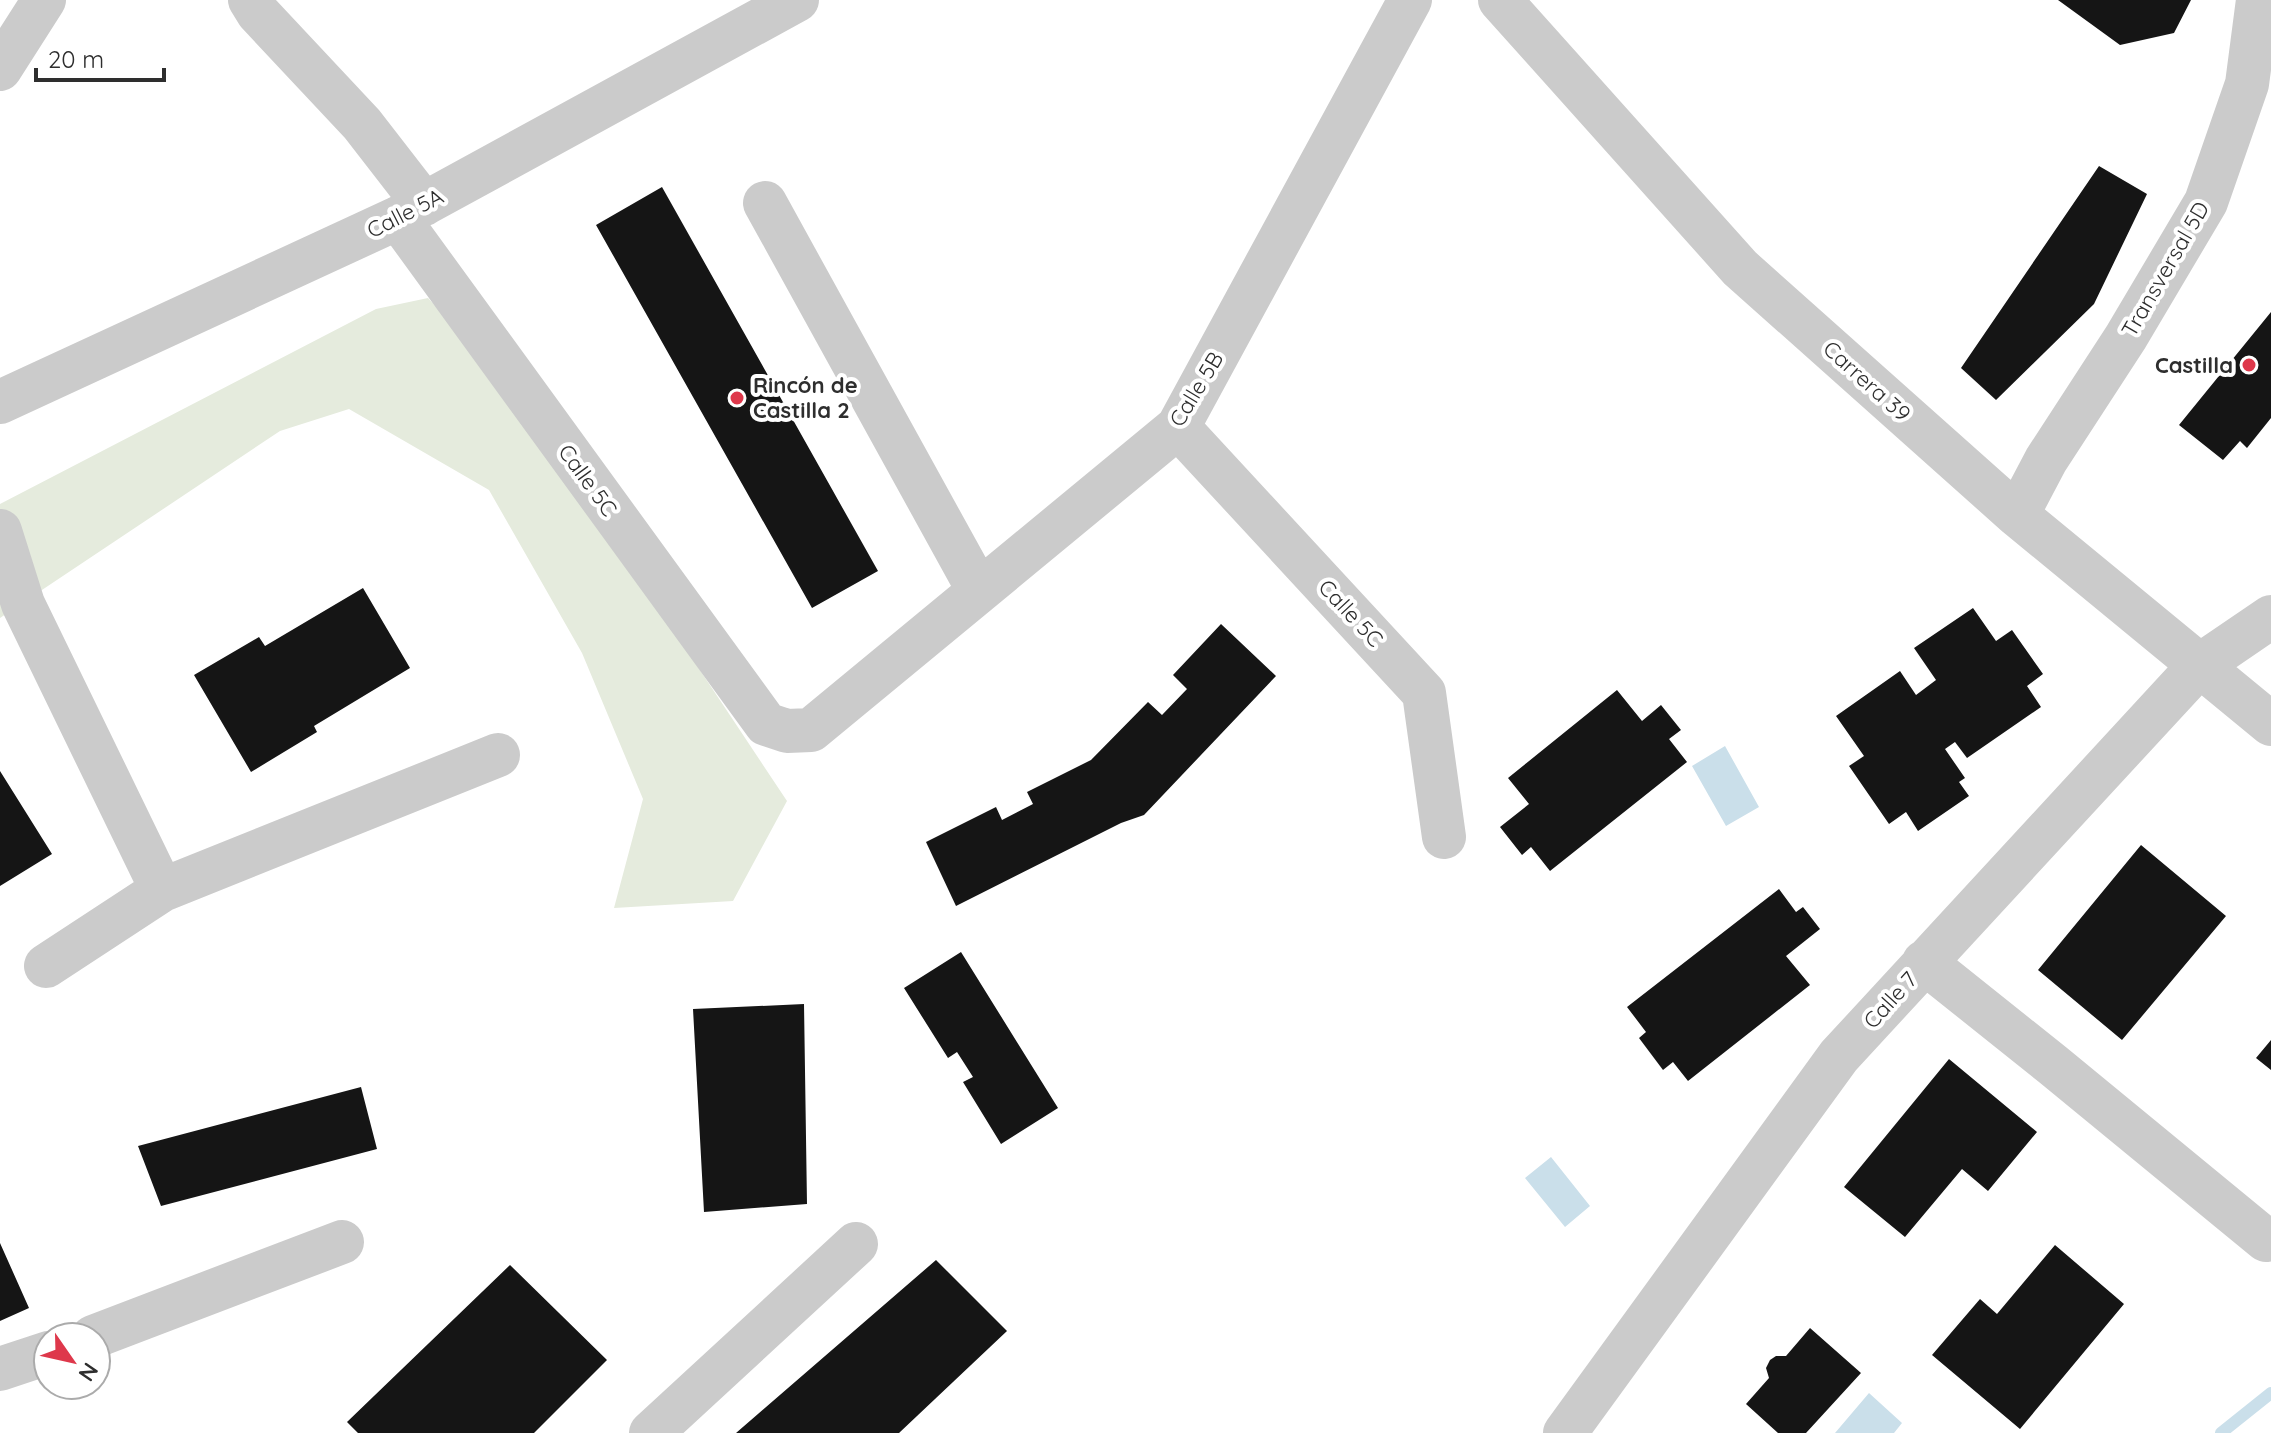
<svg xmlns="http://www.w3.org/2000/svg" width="2271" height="1433" font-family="Quicksand,sans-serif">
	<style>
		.green { fill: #e5ebdd }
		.water { fill: #cadfea }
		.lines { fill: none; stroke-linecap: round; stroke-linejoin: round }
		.stream { stroke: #cadfea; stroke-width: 12 }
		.building { fill: #151515 }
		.minor { stroke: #cbcbcb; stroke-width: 44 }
		.poi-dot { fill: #de384b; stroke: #fff; stroke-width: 3 }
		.labels { text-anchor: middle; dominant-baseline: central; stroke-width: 8; stroke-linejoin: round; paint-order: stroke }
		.street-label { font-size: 22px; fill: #2e2e2e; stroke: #fff }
		.poi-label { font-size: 22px; font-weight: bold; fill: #2e2e2e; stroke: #fff; text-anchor: end }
	</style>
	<rect width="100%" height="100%" fill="#fff"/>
	<path class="green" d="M 428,298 L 517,395 L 787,801 L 733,901 L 614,908 L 643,799 L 582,653 L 489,490 L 349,409 L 280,431 L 0,618 L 0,504 L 376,309 Z"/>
	<path class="water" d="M 1725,746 L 1759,807 L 1726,826 L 1692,766 Z
		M 1551,1157 L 1590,1206 L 1565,1227 L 1525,1178 Z
		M 1869,1393 L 1902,1423 L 1894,1433 L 1835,1433 Z"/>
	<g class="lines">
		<path class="stream" d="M 2221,1433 L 2271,1393"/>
	</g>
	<path class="building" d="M 2058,0 L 2191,0 L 2174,33 L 2120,45 Z
		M 2099,166 L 2147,194 L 2094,304 L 1996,400 L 1961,368 Z
		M 662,187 L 878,571 L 812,608 L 596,225 Z
		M 2271,312 L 2271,418 L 2247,448 L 2240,441 L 2223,460 L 2179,425 Z
		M 363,588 L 410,668 L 314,726 L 317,732 L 251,772 L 194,675 L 259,637 L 265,646 Z
		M 1973,608 L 1996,641 L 2012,630 L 2043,674 L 2027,686 L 2041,707 L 1967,758 L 1955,742 L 1945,749 L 1965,778 L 1959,782 L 1969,796 L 1918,831 L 1906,812 L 1889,824 L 1849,766 L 1864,756 L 1836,716 L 1900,671 L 1916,695 L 1936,680 L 1914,648 Z
		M 1221,624 L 1276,676 L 1144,815 L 1121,823 L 956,906 L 926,842 L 996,807 L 1002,820 L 1033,804 L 1027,792 L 1091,760 L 1148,702 L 1162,715 L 1187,689 L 1173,675 Z
		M 1617,690 L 1642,721 L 1661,705 L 1681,730 L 1669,739 L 1687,762 L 1550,871 L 1531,847 L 1522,855 L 1500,827 L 1529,804 L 1508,778 Z
		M 0,771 L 52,854 L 0,886 Z
		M 2141,845 L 2226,916 L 2122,1040 L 2038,970 Z
		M 1779,889 L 1796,912 L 1803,907 L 1820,929 L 1786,956 L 1810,985 L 1688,1081 L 1673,1062 L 1663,1070 L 1639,1038 L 1646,1032 L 1627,1007 Z
		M 961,952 L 1058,1108 L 1001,1144 L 963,1082 L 973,1077 L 957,1052 L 948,1058 L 904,988 Z
		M 804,1004 L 807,1204 L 704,1212 L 693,1009 Z
		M 2271,1040 L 2271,1070 L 2256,1058 Z
		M 1949,1059 L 2037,1132 L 1988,1191 L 1962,1169 L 1905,1237 L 1844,1187 Z
		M 361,1087 L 377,1149 L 161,1206 L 138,1146 Z
		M 0,1243 L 29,1308 L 0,1321 Z
		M 2055,1245 L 2124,1304 L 2020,1429 L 1932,1355 L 1980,1299 L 1997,1314 Z
		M 936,1260 L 1007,1331 L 899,1433 L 736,1433 Z
		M 510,1265 L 607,1360 L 534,1433 L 358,1433 L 347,1422 Z
		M 1810,1328 L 1861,1373 L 1806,1433 L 1778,1433 L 1746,1404 L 1769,1378 L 1766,1368 L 1770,1360 L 1776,1356 L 1786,1356 Z"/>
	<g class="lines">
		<path class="minor" d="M 250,0 L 258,13 L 362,124 L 424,204
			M 1500,0 L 1740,268 L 2017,515 L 2271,724
			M 0,69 L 44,0
			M 765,203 L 979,591
			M 398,218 L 766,724 L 787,731 L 811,730 L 1178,427 L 1410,0
			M 0,402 L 398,218 L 797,0
			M 1178,427 L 1424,693 L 1444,837
			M 2017,515 L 2046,460 L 2126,337 L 2206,202 L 2247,84 L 2258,0
			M 0,531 L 23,604 L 162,890 L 498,755
			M 1924,962 L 2053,1065 L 2266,1240
			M 46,966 L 162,890
			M 93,1337 L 342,1242
			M 0,1369 L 48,1353
			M 651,1433 L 856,1244
			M 1565,1433 L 1839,1056 L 2186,680 L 2199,666 L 2271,617"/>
	</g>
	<g class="poi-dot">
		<circle cx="2249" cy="365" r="8"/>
		<circle cx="737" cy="398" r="8"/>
	</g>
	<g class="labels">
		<g class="street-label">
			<text transform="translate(405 213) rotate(-27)">Calle 5A</text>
			<text transform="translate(2165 269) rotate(-60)">Transversal 5D</text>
			<text transform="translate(1867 381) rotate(42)">Carrera 39</text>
			<text transform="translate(1196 389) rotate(-59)">Calle 5B</text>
			<text transform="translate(588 480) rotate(54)">Calle 5C</text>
			<text transform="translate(1351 613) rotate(47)">Calle 5C</text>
			<text transform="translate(1890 1000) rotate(-48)">Calle 7</text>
		</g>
		<g class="poi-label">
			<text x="2233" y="365">Castilla</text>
			<text x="753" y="385" text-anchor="start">Rincón de<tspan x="753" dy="25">Castilla 2</tspan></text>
		</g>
	</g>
	<g transform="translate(72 1361) rotate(124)"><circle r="38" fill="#ffffff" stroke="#ababab" stroke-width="2"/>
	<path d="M0-6L14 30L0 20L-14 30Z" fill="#de384b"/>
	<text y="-12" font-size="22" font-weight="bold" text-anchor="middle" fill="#2e2e2e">N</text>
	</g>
	<path d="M36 68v12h128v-12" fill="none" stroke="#2e2e2e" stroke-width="4"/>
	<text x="48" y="68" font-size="24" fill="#2e2e2e" stroke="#ffffff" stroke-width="6" paint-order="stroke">20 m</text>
</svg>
